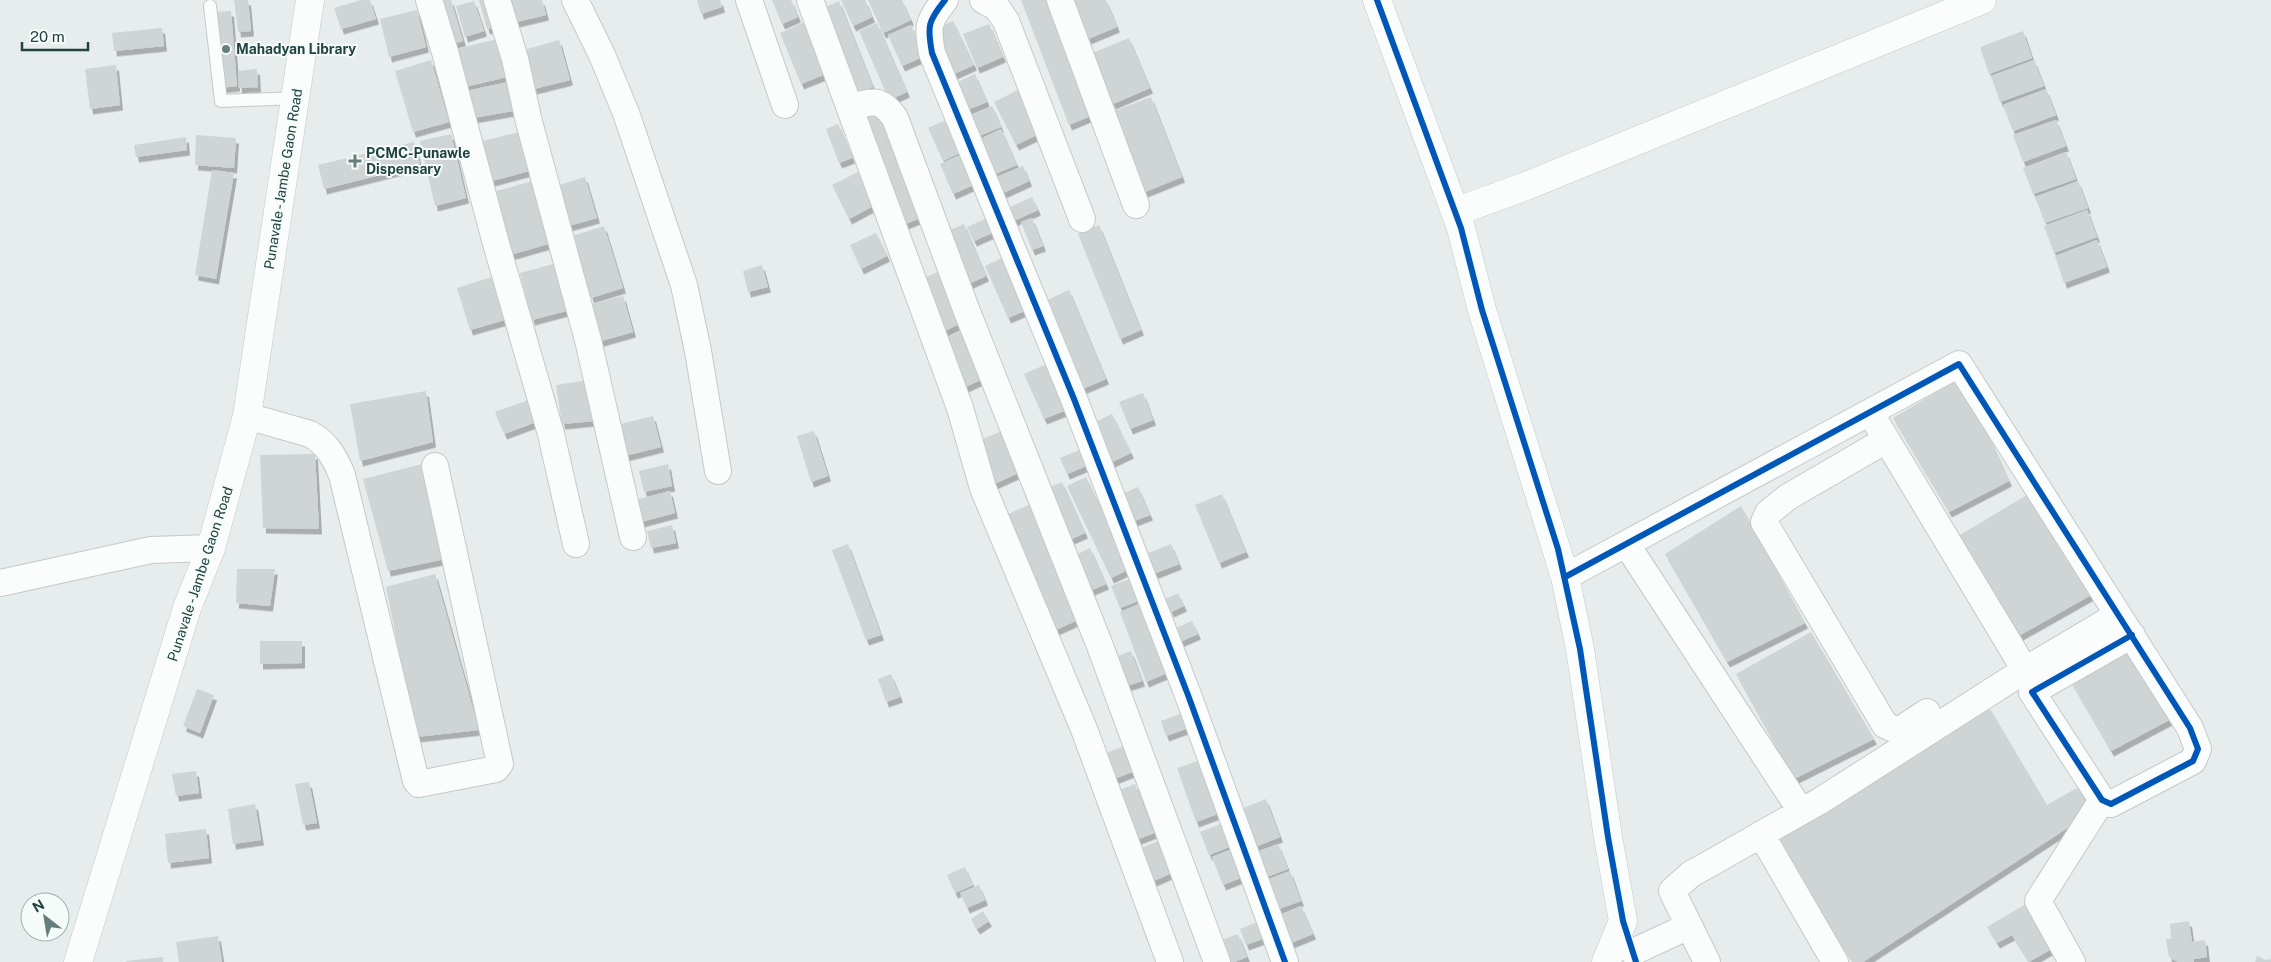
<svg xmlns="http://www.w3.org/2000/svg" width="2271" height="962" font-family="'Public Sans',sans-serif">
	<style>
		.building { fill: #ced5d4; filter: url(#shadow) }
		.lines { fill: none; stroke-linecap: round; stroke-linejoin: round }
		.service-casing { stroke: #c4c9c9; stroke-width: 14 }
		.minor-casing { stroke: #c4c9c9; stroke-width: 28 }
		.tertiary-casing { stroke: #c4c9c9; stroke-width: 29 }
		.service { stroke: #fbfcfc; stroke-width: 12 }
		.minor { stroke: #fbfcfc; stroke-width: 26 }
		.tertiary { stroke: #fbfcfc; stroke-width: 28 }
		.cycleway-casing { stroke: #f5fbf9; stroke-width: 9 }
		.cycleway { stroke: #0057b8; stroke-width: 6 }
		.poi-dot { fill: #667e7e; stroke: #f5fbf9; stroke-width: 2 }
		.labels { text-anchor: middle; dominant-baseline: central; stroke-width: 4; stroke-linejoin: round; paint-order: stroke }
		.poi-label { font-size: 14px; font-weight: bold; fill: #214342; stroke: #f5fbf9; text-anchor: start }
		.street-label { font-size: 14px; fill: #214342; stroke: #f5fbf9 }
	</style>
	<defs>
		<filter id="shadow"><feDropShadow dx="3" dy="5.5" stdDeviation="0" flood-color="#0004"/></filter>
	</defs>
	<rect width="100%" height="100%" fill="#e7ecec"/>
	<path class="building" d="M 234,0 L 248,0 L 251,31 L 238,32 Z
		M 361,0 L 370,0 L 376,19 L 341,29 L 334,8 Z
		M 438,0 L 451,0 L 463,41 L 452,44 Z
		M 479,0 L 492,0 L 499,26 L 487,29 Z
		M 506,0 L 542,0 L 546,15 L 512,23 Z
		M 697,0 L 720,0 L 722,7 L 701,14 Z
		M 772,0 L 791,0 L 798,17 L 782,24 Z
		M 841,0 L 865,0 L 872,17 L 853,26 Z
		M 868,0 L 902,0 L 911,20 L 883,33 Z
		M 1021,0 L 1048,0 L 1093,115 L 1069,125 Z
		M 1072,0 L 1106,0 L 1117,27 L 1088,39 Z
		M 474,1 L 484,31 L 465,37 L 456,6 Z
		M 839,1 L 873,87 L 854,94 L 821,9 Z
		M 417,10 L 426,47 L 389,57 L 380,19 Z
		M 231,11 L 237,86 L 220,88 L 214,12 Z
		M 953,21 L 974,65 L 954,74 L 933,30 Z
		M 805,22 L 826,74 L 801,84 L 780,33 Z
		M 877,23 L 907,92 L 889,100 L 859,31 Z
		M 989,24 L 1003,57 L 977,68 L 963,34 Z
		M 911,25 L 925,56 L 902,66 L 888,35 Z
		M 162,28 L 164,46 L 114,51 L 112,33 Z
		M 2023,31 L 2032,58 L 1989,74 L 1980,47 Z
		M 502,38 L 511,76 L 465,87 L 456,49 Z
		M 1129,38 L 1150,88 L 1113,104 L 1092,53 Z
		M 559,40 L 570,80 L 534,89 L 524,50 Z
		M 431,60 L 449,122 L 413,132 L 395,71 Z
		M 2034,60 L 2044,86 L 2000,102 L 1991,76 Z
		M 116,65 L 120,105 L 90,109 L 85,69 Z
		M 257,69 L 258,87 L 239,88 L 238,71 Z
		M 975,74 L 987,102 L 962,112 L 951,85 Z
		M 512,81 L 518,110 L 473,118 L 466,91 Z
		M 1020,89 L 1041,133 L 1016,145 L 994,102 Z
		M 2046,89 L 2056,115 L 2013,131 L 2003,105 Z
		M 1151,97 L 1182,177 L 1145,192 L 1114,111 Z
		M 992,106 L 1001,127 L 974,138 L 966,117 Z
		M 880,110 L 923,217 L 900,226 L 858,119 Z
		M 951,118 L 966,150 L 943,161 L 928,128 Z
		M 2056,120 L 2066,146 L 2023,162 L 2013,135 Z
		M 838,124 L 852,158 L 839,163 L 826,129 Z
		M 1001,129 L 1017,165 L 995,174 L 980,139 Z
		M 524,131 L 533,170 L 488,182 L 478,142 Z
		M 451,134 L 466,198 L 435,206 L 420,141 Z
		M 196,135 L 236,138 L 234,168 L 195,165 Z
		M 186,137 L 187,150 L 136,157 L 134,145 Z
		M 414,142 L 420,165 L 324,189 L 318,165 Z
		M 967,152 L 980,182 L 953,194 L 940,164 Z
		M 2066,152 L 2076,179 L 2033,194 L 2023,168 Z
		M 1023,166 L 1029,181 L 1001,194 L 994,178 Z
		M 212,170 L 234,173 L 216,279 L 195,275 Z
		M 858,172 L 875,205 L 849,219 L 832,185 Z
		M 585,177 L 597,218 L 565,227 L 553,187 Z
		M 539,179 L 555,242 L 503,257 L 486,194 Z
		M 2078,181 L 2088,208 L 2045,223 L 2035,197 Z
		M 1032,197 L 1038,210 L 1009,223 L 1003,210 Z
		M 2087,210 L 2097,237 L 2054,253 L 2044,226 Z
		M 992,216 L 999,230 L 974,241 L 967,227 Z
		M 1032,218 L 1043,246 L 1032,250 L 1021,222 Z
		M 964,224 L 986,276 L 964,286 L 941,234 Z
		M 1099,225 L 1141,330 L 1120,339 L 1078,234 Z
		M 604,226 L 623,288 L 591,298 L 572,236 Z
		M 876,233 L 887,256 L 861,269 L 850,245 Z
		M 2097,240 L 2107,267 L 2064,283 L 2055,256 Z
		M 1004,257 L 1027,310 L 1008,318 L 985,266 Z
		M 557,263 L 570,310 L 532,320 L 520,273 Z
		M 762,265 L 768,287 L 748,292 L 743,271 Z
		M 940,271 L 963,322 L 941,333 L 917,281 Z
		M 492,277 L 505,320 L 470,330 L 457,288 Z
		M 1069,290 L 1106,379 L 1080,390 L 1043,302 Z
		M 623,296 L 633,332 L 598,342 L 588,305 Z
		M 963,330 L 985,378 L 961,389 L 939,341 Z
		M 1049,363 L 1069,409 L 1044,419 L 1024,374 Z
		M 1962,377 L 2009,481 L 1949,512 L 1893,418 Z
		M 588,380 L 594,421 L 562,424 L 556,385 Z
		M 426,391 L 433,442 L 360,461 L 350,404 Z
		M 1143,393 L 1153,420 L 1130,429 L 1119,402 Z
		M 531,399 L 539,421 L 504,434 L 495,412 Z
		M 1112,414 L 1131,453 L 1110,463 L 1091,424 Z
		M 653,416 L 661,447 L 625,456 L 617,425 Z
		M 1004,430 L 1021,472 L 994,484 L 976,442 Z
		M 814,431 L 828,476 L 811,482 L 797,436 Z
		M 1084,448 L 1091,464 L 1067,474 L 1060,458 Z
		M 315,454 L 319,529 L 263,528 L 260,455 Z
		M 426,463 L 450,558 L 388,571 L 363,479 Z
		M 668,464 L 672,486 L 644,492 L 639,471 Z
		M 1086,477 L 1130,569 L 1111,578 L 1067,486 Z
		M 1062,482 L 1085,533 L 1067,541 L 1043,490 Z
		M 1138,487 L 1150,515 L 1129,523 L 1118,496 Z
		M 670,491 L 675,513 L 637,523 L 632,501 Z
		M 2030,493 L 2093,594 L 2015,638 L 1955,538 Z
		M 1222,494 L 1246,552 L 1219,563 L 1195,505 Z
		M 1031,504 L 1080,619 L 1056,630 L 1006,515 Z
		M 1741,506 L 1805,623 L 1727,662 L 1665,554 Z
		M 672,525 L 676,543 L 651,548 L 647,531 Z
		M 848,544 L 881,635 L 866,640 L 832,550 Z
		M 1171,544 L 1179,564 L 1151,575 L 1143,555 Z
		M 1090,548 L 1106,584 L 1085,593 L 1069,558 Z
		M 237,569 L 275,569 L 270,606 L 236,603 Z
		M 435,574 L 479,730 L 416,737 L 386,587 Z
		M 1129,579 L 1138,601 L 1120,608 L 1111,586 Z
		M 1178,593 L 1184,606 L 1171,612 L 1165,599 Z
		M 1139,604 L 1165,674 L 1146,682 L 1120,612 Z
		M 1192,621 L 1198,634 L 1173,645 L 1167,632 Z
		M 2125,626 L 2177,716 L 2111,751 L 2060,663 Z
		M 1811,632 L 1874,739 L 1794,779 L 1736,674 Z
		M 260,641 L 302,641 L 302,663 L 260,664 Z
		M 1131,651 L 1142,681 L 1121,688 L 1110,659 Z
		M 891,674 L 900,697 L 886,702 L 878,679 Z
		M 197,689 L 214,695 L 200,733 L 183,726 Z
		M 1990,709 L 2047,805 L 2082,785 L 2089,796 L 2072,825 L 1863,962 L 1853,962 L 1770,836 L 1776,837 Z
		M 1188,711 L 1194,726 L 1166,736 L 1161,721 Z
		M 1129,744 L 1140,769 L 1114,779 L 1104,754 Z
		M 1204,759 L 1223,812 L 1196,822 L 1177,768 Z
		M 196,771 L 199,793 L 176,796 L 172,774 Z
		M 309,782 L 317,823 L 303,825 L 295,784 Z
		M 1135,784 L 1154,833 L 1131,842 L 1112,793 Z
		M 1266,799 L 1280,837 L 1250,849 L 1236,811 Z
		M 255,804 L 261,840 L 233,844 L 228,809 Z
		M 1228,821 L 1237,844 L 1209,855 L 1200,832 Z
		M 206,829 L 209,858 L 168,863 L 165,834 Z
		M 1161,840 L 1174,872 L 1147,884 L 1134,851 Z
		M 1278,844 L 1288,869 L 1261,879 L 1251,854 Z
		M 1237,847 L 1248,875 L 1223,885 L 1212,857 Z
		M 965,867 L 973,885 L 955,893 L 947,875 Z
		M 1290,871 L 1301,901 L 1273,911 L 1263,881 Z
		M 979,885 L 985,900 L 967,908 L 960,893 Z
		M 2026,904 L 2053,948 L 2029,962 L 2012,935 L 1997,943 L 1987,927 Z
		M 1301,906 L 1313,934 L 1286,945 L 1275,917 Z
		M 983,911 L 989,921 L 977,929 L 971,919 Z
		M 1262,920 L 1268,937 L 1246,945 L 1240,929 Z
		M 2189,921 L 2192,942 L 2205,940 L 2207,957 L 2194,959 L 2194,962 L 2178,962 L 2169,957 L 2166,939 L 2171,939 L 2170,924 Z
		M 1238,934 L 1247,957 L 1234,962 L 1224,962 L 1216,942 Z
		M 218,936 L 222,962 L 179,962 L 176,942 Z
		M 2257,956 L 2266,960 L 2271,959 L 2271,962 L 2255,962 Z
		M 163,957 L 163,962 L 126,962 L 126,961 Z"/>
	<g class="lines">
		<g class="service-casing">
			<path id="service" d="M 210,6 L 221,101 L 296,98"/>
		</g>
		<g class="minor-casing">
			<path id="minor" d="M 429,0 L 445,52 L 495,240 L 551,434 L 576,544
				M 497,0 L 515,59 L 529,122 L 588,340 L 633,537
				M 575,0 L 602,55 L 626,113 L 684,285 L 698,351 L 718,471
				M 749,0 L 785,105
				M 810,0 L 960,408 L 983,488 L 1084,729 L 1170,962
				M 945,0 C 928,21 927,26 932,53 L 1074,399 L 1188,695 L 1285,962
				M 983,0 L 997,8 L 1006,21 L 1082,219
				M 1060,0 L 1136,205
				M 850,108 C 872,101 880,97 895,118 L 966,309 L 1100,646 L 1217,962
				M 247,416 L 310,434 C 327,443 335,458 342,475 L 416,781 L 419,784 L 496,769 L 500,764 L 435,466
				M 1877,424 L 2025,670
				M 1886,440 L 1788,497 L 1768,513 L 1764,522 L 1885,725 L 1898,731 L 1927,712
				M 1627,545 L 1801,811
				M 1565,577 L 1959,364 L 2190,728 L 2198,749 L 2193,761 L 2111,804 L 2102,800 L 2032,692 L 2132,635
				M 0,583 L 151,550 L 211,548
				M 1761,834 L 1835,962
				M 1633,952 L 1689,926
				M 1707,962 L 1672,891 L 1691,874 L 1711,863 L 1820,801 L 2025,670 L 2118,615
				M 2072,962 L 2038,901 L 2102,800"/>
		</g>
		<g class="tertiary-casing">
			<path id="tertiary" d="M 1377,0 L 1461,228 L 1482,310 L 1565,577 L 1580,649 L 1608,837 L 1623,921 L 1606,962
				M 1455,212 L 1526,186 L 1982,0
				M 78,962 L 187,608 L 211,548 L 247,416 L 310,0"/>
		</g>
		<use href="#service" class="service"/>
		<use href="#minor" class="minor"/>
		<use href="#tertiary" class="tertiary"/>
		<g class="cycleway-casing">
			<path id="cycleway" d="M 945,0 C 928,21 927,26 932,53 L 1074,399 L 1188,695 L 1285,962
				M 1377,0 L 1461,228 L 1482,310 L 1558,549 L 1580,649 L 1608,837 L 1623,921 L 1636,962
				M 1565,577 L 1959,364 L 2190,728 L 2198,749 L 2193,761 L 2111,804 L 2102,800 L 2032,692 L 2132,635"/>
		</g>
		<use href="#cycleway" class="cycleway"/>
	</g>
	<g class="poi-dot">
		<circle cx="226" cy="49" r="5"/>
		<path d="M352.5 153.5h5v5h5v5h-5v5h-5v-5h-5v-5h5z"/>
	</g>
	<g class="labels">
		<g class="poi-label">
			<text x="236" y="49">Mahadyan Library</text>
			<text x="366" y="153">PCMC-Punawle<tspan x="366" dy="16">Dispensary</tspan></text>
		</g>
		<g class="street-label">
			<text transform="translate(283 179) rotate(-81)">Punavale - Jambe Gaon Road</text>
			<text transform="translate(200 574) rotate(-72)">Punavale - Jambe Gaon Road</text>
		</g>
	</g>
	<g transform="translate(45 917) rotate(329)"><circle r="24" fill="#f5fbf9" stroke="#a0b1b0"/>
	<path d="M0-4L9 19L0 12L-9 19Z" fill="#667e7e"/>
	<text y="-8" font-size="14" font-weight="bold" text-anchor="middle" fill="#214342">N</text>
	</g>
	<path d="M22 42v8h66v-8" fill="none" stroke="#214342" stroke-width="2.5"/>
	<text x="30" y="42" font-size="15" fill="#214342" stroke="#f5fbf9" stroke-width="4" paint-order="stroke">20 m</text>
</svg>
